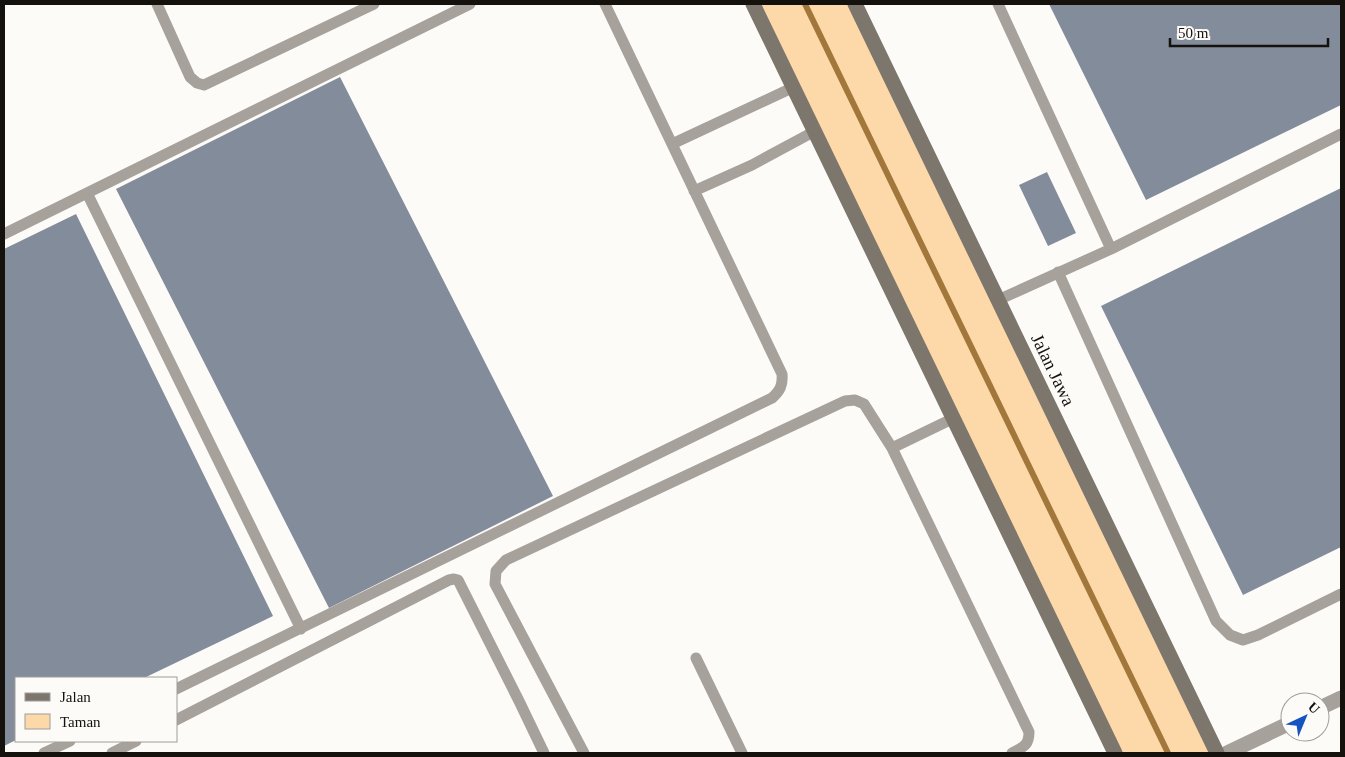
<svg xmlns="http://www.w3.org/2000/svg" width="1345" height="757" font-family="'Times New Roman',serif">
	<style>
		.green { fill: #fdd9aa }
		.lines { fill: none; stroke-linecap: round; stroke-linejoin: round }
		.stream { stroke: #a2773b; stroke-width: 6 }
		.building { fill: #838c9b }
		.lane { stroke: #a6a19a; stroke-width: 11 }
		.street { stroke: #a6a19a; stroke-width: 15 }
		.secondary { stroke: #7d766c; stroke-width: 15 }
		.labels { text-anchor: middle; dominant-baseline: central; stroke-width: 5; stroke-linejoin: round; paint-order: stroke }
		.street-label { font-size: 18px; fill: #15110c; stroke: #fdfbf8 }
	</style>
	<rect width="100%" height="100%" fill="#fdfbf8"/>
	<path class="green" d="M 753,4 L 854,4 L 1217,753 L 1115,753 Z"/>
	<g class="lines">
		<path class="stream" d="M 805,4 L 1168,753"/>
	</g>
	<path class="building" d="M 1049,4 L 1341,4 L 1341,105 L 1146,200 Z
		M 340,77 L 553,496 L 329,608 L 116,189 Z
		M 1047,172 L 1076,233 L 1048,246 L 1019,185 Z
		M 1341,188 L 1341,547 L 1243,595 L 1101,306 Z
		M 76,214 L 273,616 L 144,678 L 16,678 L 16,740 L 4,746 L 4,249 Z"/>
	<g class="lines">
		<path class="lane" d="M 157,4 L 190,77 L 197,83 L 204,85 L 374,4
			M 998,4 L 1111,249
			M 672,144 L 794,87
			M 694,191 L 752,165 L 815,131
			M 87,193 L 301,629
			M 4,234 L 470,4
			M 1058,272 L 1216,621 L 1230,635 L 1243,640 L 1258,635 L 1341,594
			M 998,300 L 1111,249 L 1341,134
			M 892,448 L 954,418
			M 696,658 L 742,753
			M 176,689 L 772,398 C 780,391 783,385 782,374 L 605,4
			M 176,720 L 449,580 L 454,579 L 458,580 L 519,701 L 544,753
			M 44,753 L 70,741
			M 112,753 L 136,741
			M 584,753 L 495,584 L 496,571 L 506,560 L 845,401 L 855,400 L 864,404 L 892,448 L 1029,732 C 1029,746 1023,747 1012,753"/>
		<path class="street" d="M 1320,708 L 1341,698
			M 1227,753 L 1290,723"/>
		<path class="secondary" d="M 753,4 L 1115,753
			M 855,4 L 1217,753"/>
	</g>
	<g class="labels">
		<g class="street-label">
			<text transform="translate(1053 370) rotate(64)">Jalan Jawa</text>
		</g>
	</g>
	<rect width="1345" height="757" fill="none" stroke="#15110c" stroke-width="10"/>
	<rect x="15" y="677" width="162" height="65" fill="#fdfbf8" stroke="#a09d9a"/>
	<rect x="25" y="693" width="25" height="8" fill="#7d766c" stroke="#a09d9a"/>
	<text x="60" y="702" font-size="15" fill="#15110c">Jalan</text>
	<rect x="25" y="714" width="25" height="15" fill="#fdd9aa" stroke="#a09d9a"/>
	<text x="60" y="727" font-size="15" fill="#15110c">Taman</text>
	<g transform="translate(1305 717) rotate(44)"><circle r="24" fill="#fdfbf8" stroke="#a09d9a"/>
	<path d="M0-4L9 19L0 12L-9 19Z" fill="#1554c0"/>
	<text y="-8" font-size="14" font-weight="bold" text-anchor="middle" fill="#15110c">U</text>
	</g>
	<path d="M1170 38v8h158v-8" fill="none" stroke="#15110c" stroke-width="2.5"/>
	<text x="1178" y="38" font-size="15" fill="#15110c" stroke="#fdfbf8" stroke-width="4" paint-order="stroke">50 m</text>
</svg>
